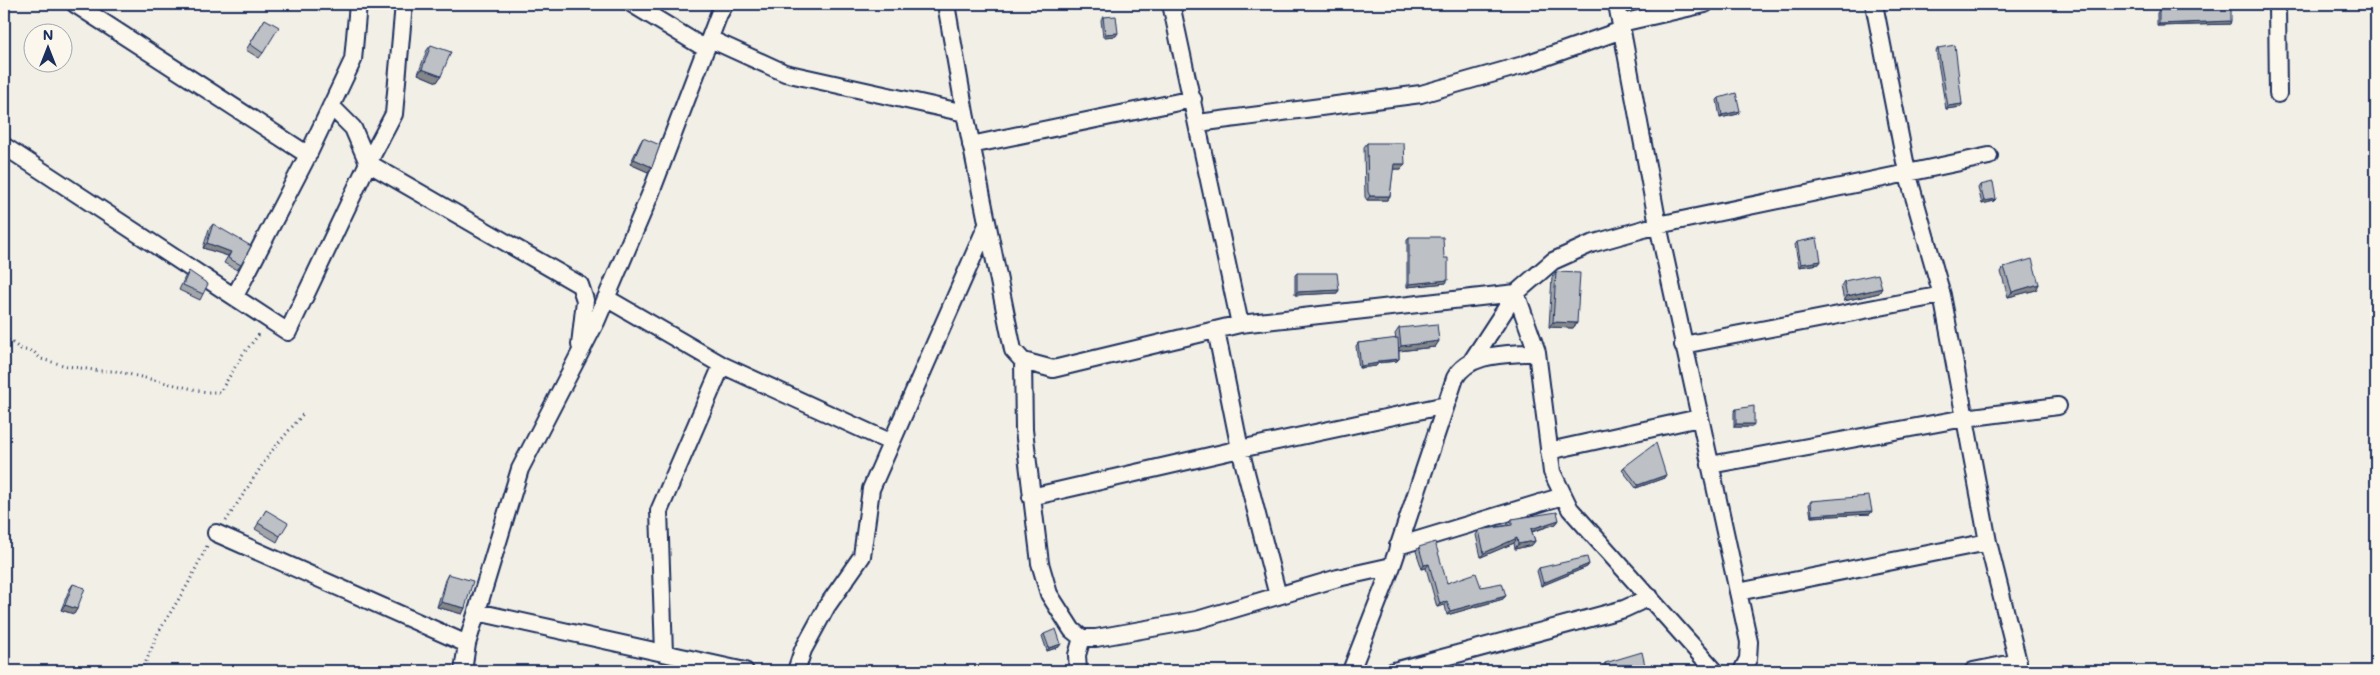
<svg xmlns="http://www.w3.org/2000/svg" width="2380" height="675" font-family="Mali,sans-serif">
	<style>
		.lines { fill: none; stroke-linecap: round; stroke-linejoin: round }
		.minor-casing { stroke: #1b2f5e; stroke-width: 20 }
		.path { stroke: #1b2f5e; stroke-width: 3; stroke-dasharray: 1 4; stroke-linecap: butt }
		.minor { stroke: #fbf7ec; stroke-width: 16 }
		.wall { fill: #a3a5a9; stroke: #1b2f5e }
		.shaded-wall { fill: #848689; stroke: #1b2f5e }
		.building { fill: #bdc0c4; stroke: #1b2f5e }
	</style>
	<rect width="100%" height="100%" fill="#f2efe6"/>
	<filter id="ink" filterUnits="userSpaceOnUse"><feTurbulence type="fractalNoise" baseFrequency=".02" numOctaves="2"/><feDisplacementMap in="SourceGraphic" scale="10" xChannelSelector="R" yChannelSelector="G"/><feConvolveMatrix kernelMatrix="1 2 1 2 8 2 1 2 1" color-interpolation-filters="sRGB"/></filter>
	<g filter="url(#ink)">
		<g class="lines">
			<g class="minor-casing">
				<path id="minor" d="M 75,4 L 308,155
					M 632,4 L 706,49
					M 946,4 L 965,113 L 1013,350 L 1023,361 L 1053,369 L 1240,324 L 1516,293 L 1537,352 L 1552,472 L 1570,509 L 1715,671
					M 1171,4 L 1240,324
					M 1617,4 L 1658,225 L 1749,642 L 1748,659 L 1742,671
					M 1874,4 L 1907,172 L 1942,295 L 1988,542 L 2018,662 L 1973,671
					M 2277,4 L 2278,94
					M 1621,23 L 1705,4
					M 710,39 L 785,73 L 965,113
					M 331,106 L 353,128 L 368,163 L 580,285 L 585,300 L 580,345
					M 1198,123 L 1421,94 L 1523,65 L 1622,30
					M 971,145 L 1193,99
					M 4,146 L 288,332 L 368,163 L 394,114 L 404,4
					M 235,296 L 308,155 L 353,60 L 358,4
					M 606,298 L 722,365 L 890,442
					M 1216,330 L 1240,449 L 1278,596
					M 1683,345 L 1942,295
					M 1473,359 L 1516,293 L 1553,261 L 1591,244 L 1658,225 L 1989,156
					M 1023,361 L 1024,430 L 1040,563 L 1049,594 L 1072,630 L 1082,638 L 1096,638 L 1197,620 L 1338,578 L 1392,566
					M 1549,451 L 1699,418
					M 1710,465 L 1965,418 L 2058,406
					M 1031,497 L 1240,449 L 1446,405
					M 216,533 L 467,644
					M 1398,546 L 1563,496
					M 1738,592 L 1988,542
					M 477,612 L 745,671
					M 664,653 L 659,511 L 722,365
					M 463,671 L 467,644 L 520,469 L 596,322 L 650,195 L 719,14 L 725,4
					M 796,671 L 803,650 L 827,606 L 862,556 L 871,489 L 987,225
					M 1078,671 L 1077,655 L 1082,638
					M 1351,671 L 1392,566 L 1455,378 C 1470,351 1509,355 1537,352
					M 1394,671 L 1624,609 L 1650,597"/>
			</g>
			<path class="path" d="M 4,337 L 21,349 L 34,352 L 41,359 L 67,366 L 100,371 L 115,371 L 206,392 L 220,392 L 243,354 L 261,332
				M 226,521 L 270,453 L 303,414
				M 118,671 L 127,671
				M 142,671 L 158,633 L 188,584 L 207,546"/>
			<use href="#minor" class="minor"/>
		</g>
		<path class="wall" d="M 2174,4 L 2231,4 L 2230,24 L 2157,26 L 2157,13 L 2159,10 L 2174,10 Z
			M 1103,17 L 1116,36 L 1103,37 L 1101,20 Z
			M 265,19 L 263,53 L 259,58 L 246,50 Z
			M 431,45 L 441,76 L 437,82 L 418,74 L 427,50 Z
			M 1938,48 L 1962,104 L 1961,107 L 1946,109 L 1936,51 Z
			M 1719,98 L 1738,114 L 1720,118 L 1717,100 Z
			M 643,138 L 648,172 L 630,164 L 640,143 Z
			M 1367,143 L 1405,164 L 1401,169 L 1393,169 L 1390,196 L 1387,200 L 1367,200 L 1365,197 L 1364,147 Z
			M 1980,185 L 1994,201 L 1982,204 L 1978,188 Z
			M 213,224 L 241,265 L 237,270 L 224,263 L 228,256 L 203,248 L 209,229 Z
			M 1409,237 L 1444,258 L 1446,283 L 1407,287 L 1407,240 Z
			M 1797,242 L 1821,261 L 1819,264 L 1799,267 L 1795,245 Z
			M 2004,267 L 2039,284 L 2036,290 L 2008,297 L 2001,272 Z
			M 189,271 L 203,294 L 200,300 L 179,290 L 185,277 Z
			M 1556,272 L 1577,323 L 1573,328 L 1549,327 L 1552,277 Z
			M 1297,273 L 1339,290 L 1337,293 L 1295,295 L 1295,275 Z
			M 1844,281 L 1882,288 L 1879,293 L 1844,301 L 1841,286 Z
			M 1399,328 L 1439,341 L 1435,347 L 1399,351 L 1399,359 L 1397,361 L 1378,363 L 1376,366 L 1359,368 L 1356,346 L 1358,343 L 1396,339 L 1395,334 Z
			M 1736,409 L 1752,427 L 1734,427 L 1734,412 Z
			M 1624,467 L 1664,478 L 1636,488 L 1622,470 Z
			M 1811,501 L 1872,511 L 1870,514 L 1811,517 L 1809,504 Z
			M 266,510 L 280,536 L 277,542 L 255,529 Z
			M 1512,519 L 1559,520 L 1556,524 L 1532,532 L 1535,541 L 1532,545 L 1515,549 L 1514,543 L 1481,557 L 1476,535 L 1479,530 L 1508,525 L 1508,523 Z
			M 1419,547 L 1447,583 L 1481,587 L 1506,596 L 1503,599 L 1447,615 L 1445,605 L 1437,607 L 1426,568 L 1422,569 L 1416,551 Z
			M 1589,564 L 1587,567 L 1541,586 L 1537,571 L 1539,568 Z
			M 448,574 L 465,608 L 462,614 L 437,607 L 445,580 Z
			M 73,584 L 77,609 L 74,614 L 61,610 L 69,590 Z
			M 1044,634 L 1059,647 L 1047,651 L 1042,636 Z
			M 1605,663 L 1646,670 L 1645,671 L 1604,671 L 1603,667 Z"/>
		<path class="shaded-wall" d="M 2231,21 L 2230,24 L 2157,26 L 2159,24 Z
			M 1118,33 L 1116,36 L 1103,37 L 1105,34 Z
			M 422,69 L 441,76 L 437,82 L 418,74 Z
			M 1962,104 L 1961,107 L 1946,109 L 1948,106 Z
			M 1740,111 L 1738,114 L 1720,118 L 1722,115 Z
			M 634,159 L 652,167 L 648,172 L 630,164 Z
			M 1394,164 L 1405,164 L 1401,169 L 1391,169 Z
			M 1370,196 L 1390,196 L 1387,200 L 1367,200 Z
			M 1996,199 L 1994,201 L 1982,204 L 1984,201 Z
			M 207,243 L 231,252 L 228,256 L 203,248 Z
			M 1821,261 L 1819,264 L 1799,267 L 1801,264 Z
			M 1448,280 L 1446,283 L 1407,287 L 1409,284 Z
			M 2039,284 L 2036,290 L 2008,297 L 2012,292 Z
			M 1882,288 L 1879,293 L 1844,301 L 1847,296 Z
			M 1339,290 L 1337,293 L 1295,295 L 1297,292 Z
			M 1553,322 L 1577,323 L 1573,328 L 1549,327 Z
			M 1439,341 L 1435,347 L 1397,351 L 1401,346 Z
			M 1399,359 L 1397,361 L 1376,363 L 1378,361 Z
			M 1378,363 L 1376,366 L 1359,368 L 1361,366 Z
			M 1736,424 L 1754,424 L 1752,427 L 1734,427 Z
			M 1666,475 L 1664,478 L 1636,488 L 1638,485 Z
			M 1872,511 L 1870,514 L 1811,517 L 1812,515 Z
			M 1559,520 L 1556,524 L 1527,533 L 1531,529 Z
			M 1517,538 L 1514,543 L 1481,557 L 1484,553 Z
			M 1535,541 L 1532,545 L 1515,549 L 1518,544 Z
			M 1429,564 L 1426,568 L 1422,569 L 1424,565 Z
			M 1589,564 L 1587,567 L 1541,586 L 1543,583 Z
			M 1506,596 L 1503,599 L 1447,615 L 1450,611 Z
			M 1447,601 L 1445,605 L 1437,607 L 1440,604 Z
			M 441,602 L 465,608 L 462,614 L 437,607 Z
			M 65,605 L 77,609 L 74,614 L 61,610 Z
			M 1061,644 L 1059,647 L 1047,651 L 1049,648 Z"/>
		<path class="building" d="M 2176,4 L 2231,4 L 2231,21 L 2159,24 L 2159,10 L 2176,10 Z
			M 1116,16 L 1118,33 L 1105,34 L 1103,17 Z
			M 265,19 L 279,27 L 263,53 L 250,44 Z
			M 431,45 L 451,52 L 441,76 L 422,69 Z
			M 1955,45 L 1962,104 L 1948,106 L 1938,48 Z
			M 1736,93 L 1740,111 L 1722,115 L 1719,98 Z
			M 643,138 L 660,145 L 652,167 L 634,159 Z
			M 1367,143 L 1404,143 L 1405,164 L 1394,164 L 1390,196 L 1370,196 L 1368,192 Z
			M 1993,182 L 1996,199 L 1984,201 L 1980,185 Z
			M 213,224 L 251,246 L 241,265 L 228,258 L 231,252 L 207,243 Z
			M 1409,237 L 1443,237 L 1444,258 L 1448,258 L 1448,280 L 1409,284 Z
			M 1817,238 L 1821,261 L 1801,264 L 1797,242 Z
			M 2032,259 L 2039,284 L 2012,292 L 2004,267 Z
			M 189,271 L 208,284 L 203,294 L 183,285 Z
			M 1556,272 L 1580,273 L 1577,323 L 1553,322 Z
			M 1297,273 L 1337,273 L 1339,290 L 1297,292 Z
			M 1878,274 L 1882,288 L 1847,296 L 1844,281 Z
			M 1437,324 L 1439,341 L 1401,346 L 1399,328 Z
			M 1398,338 L 1399,359 L 1378,361 L 1378,363 L 1361,366 L 1358,343 Z
			M 1754,406 L 1754,424 L 1736,424 L 1736,409 Z
			M 1656,443 L 1666,475 L 1638,485 L 1624,467 Z
			M 1869,496 L 1872,511 L 1812,515 L 1811,501 Z
			M 266,510 L 288,523 L 280,536 L 258,523 Z
			M 1557,512 L 1559,520 L 1531,529 L 1535,541 L 1518,544 L 1517,538 L 1484,553 L 1479,530 L 1512,525 L 1512,519 Z
			M 1435,542 L 1447,583 L 1476,573 L 1481,587 L 1502,583 L 1506,596 L 1450,611 L 1447,601 L 1440,604 L 1429,564 L 1424,565 L 1419,547 Z
			M 1587,557 L 1589,564 L 1543,583 L 1539,568 Z
			M 448,574 L 473,581 L 465,608 L 441,602 Z
			M 73,584 L 85,588 L 77,609 L 65,605 Z
			M 1056,629 L 1061,644 L 1049,648 L 1044,634 Z
			M 1642,652 L 1646,670 L 1643,671 L 1608,671 L 1605,663 Z"/>
	</g>
	<rect width="2380" height="675" fill="none" stroke="#fbf7ec" stroke-width="20"/>
	<rect x="10" y="10" width="2360" height="655" fill="none" stroke="#1b2f5e" stroke-width="2" filter="url(#ink)"/>
	<g transform="translate(48 48)"><circle r="24" fill="#fbf7ec" stroke="#a1a7b3"/>
	<path d="M0-4L9 19L0 12L-9 19Z" fill="#1b2f5e"/>
	<text y="-8" font-size="14" font-weight="bold" text-anchor="middle" fill="#1b2f5e">N</text>
	</g>
</svg>
